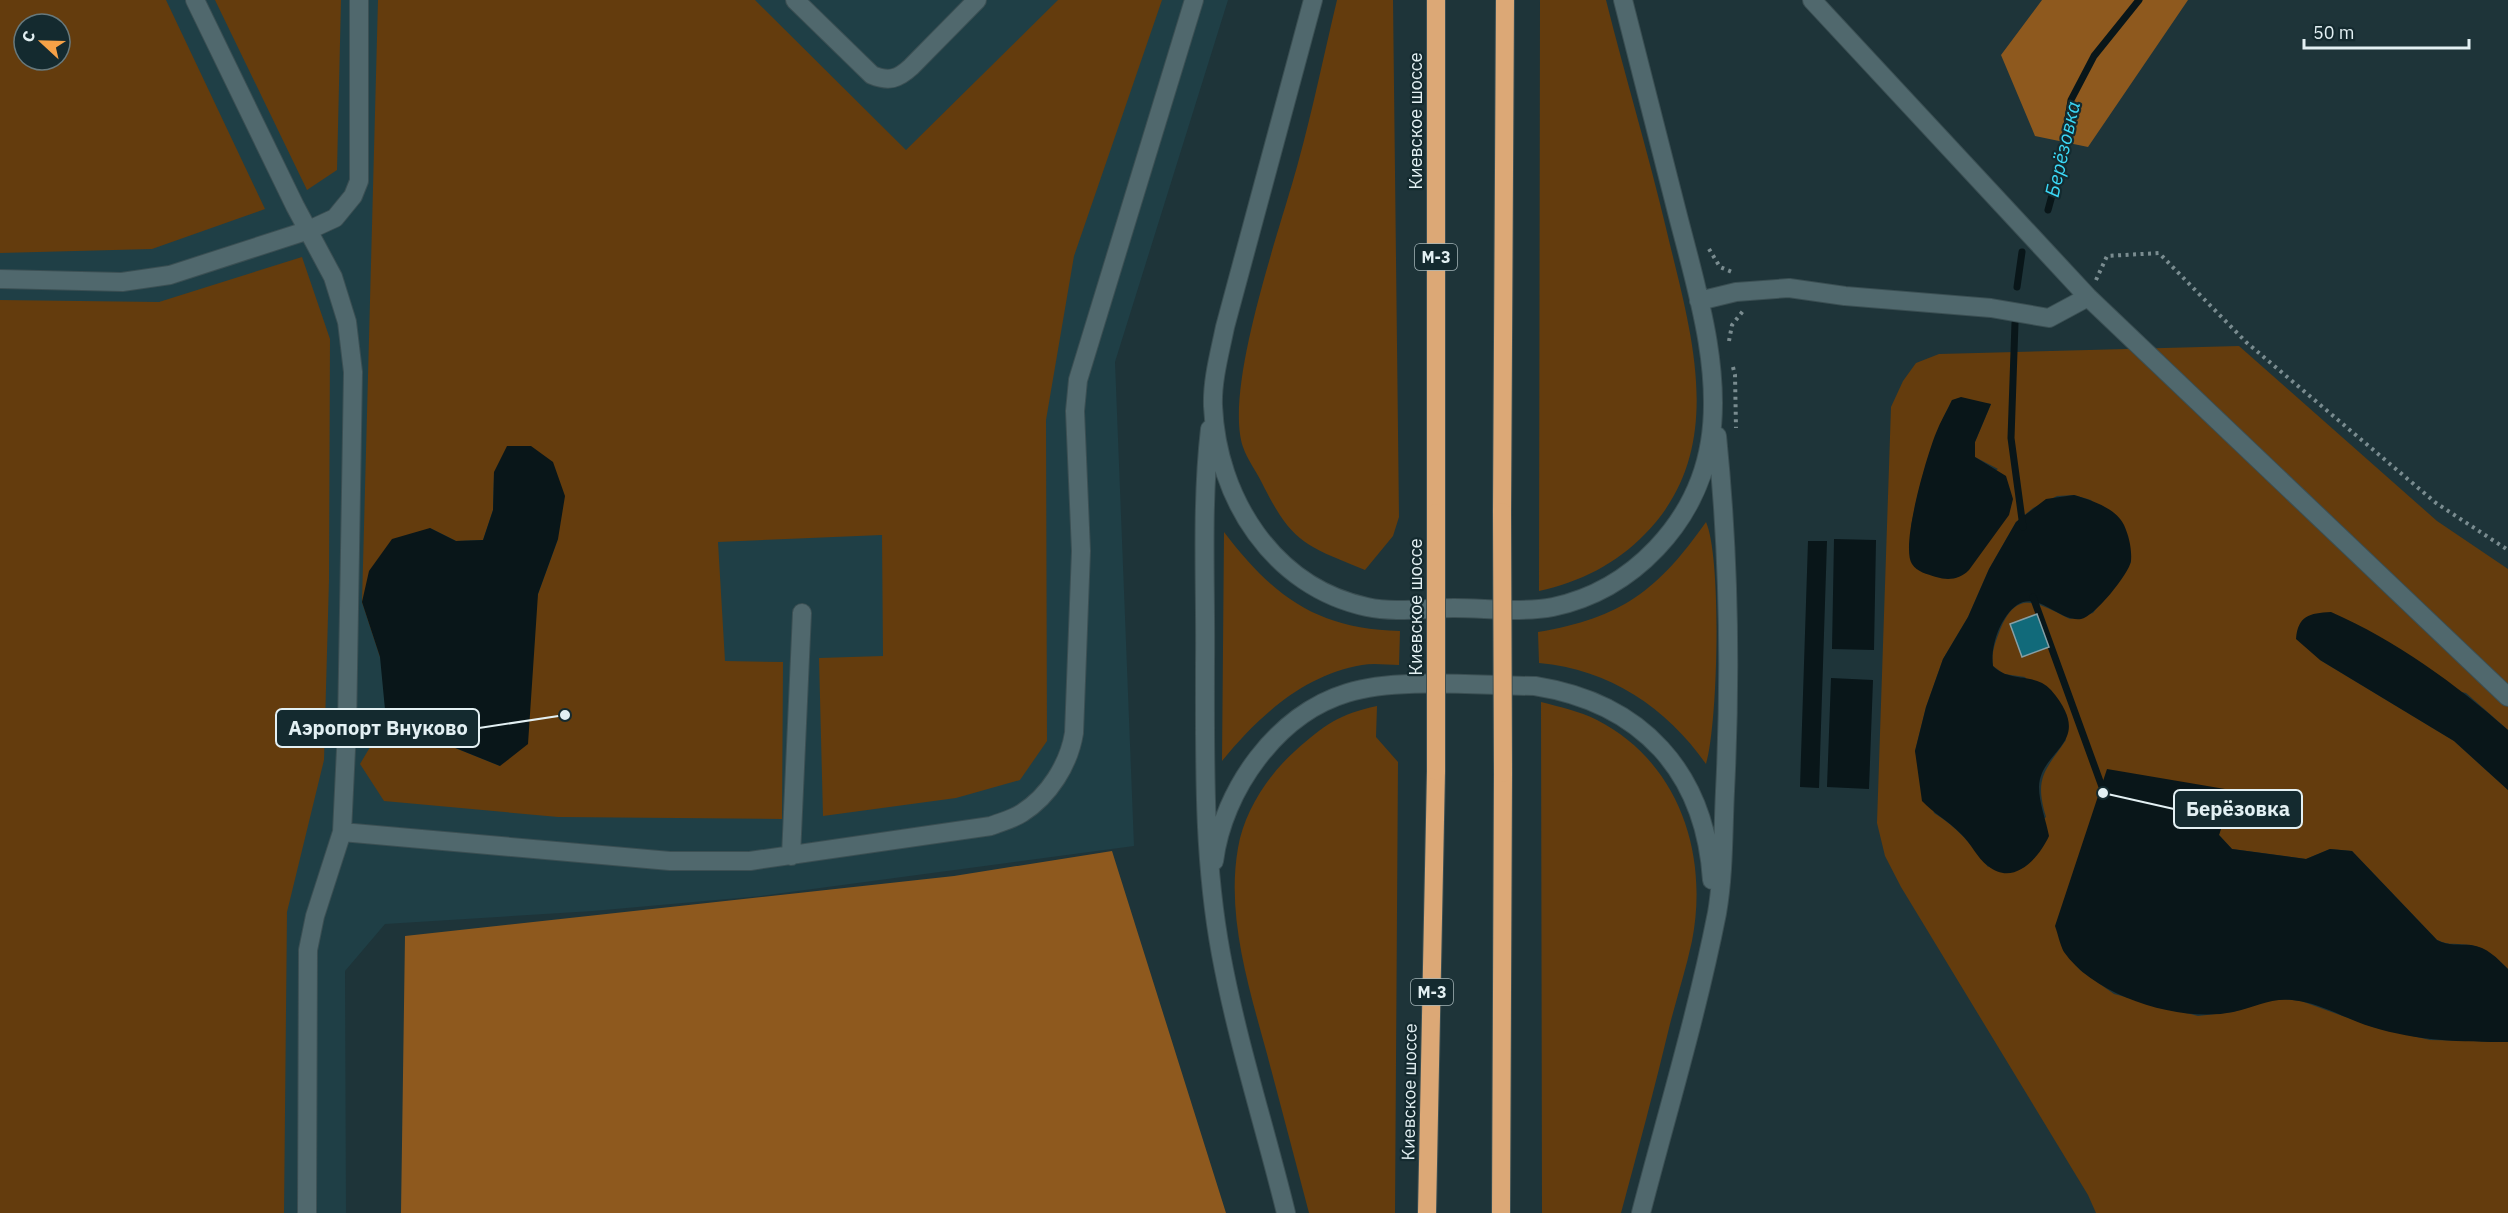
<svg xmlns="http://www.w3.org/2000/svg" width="2508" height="1213" font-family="'IBM Plex Sans',sans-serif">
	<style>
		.built { fill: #1f3f46; fill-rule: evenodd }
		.green { fill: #643c0d; fill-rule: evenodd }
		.forest { fill: #8e591e }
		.water { fill: #091619 }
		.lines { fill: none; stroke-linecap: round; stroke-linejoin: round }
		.stream { stroke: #091619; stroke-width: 7 }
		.building { fill: #116a7a; stroke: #869fa5; stroke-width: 1.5 }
		.minor-casing { stroke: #3b4f53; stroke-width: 20 }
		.highway-casing { stroke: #3b4f53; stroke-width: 20 }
		.path { stroke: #7a8c90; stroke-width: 4; stroke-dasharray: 3 4.5; stroke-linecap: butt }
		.minor { stroke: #50686d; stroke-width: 18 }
		.highway { stroke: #dca876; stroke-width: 18 }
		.highway-bridge-casing { stroke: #3b4f53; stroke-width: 20; stroke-linecap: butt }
		.highway-bridge { stroke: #dca876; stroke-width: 18 }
		.labels { text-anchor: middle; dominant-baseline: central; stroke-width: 4.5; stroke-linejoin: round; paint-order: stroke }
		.shield { fill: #142a2f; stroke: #a5b5b8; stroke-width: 1.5 }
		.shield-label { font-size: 16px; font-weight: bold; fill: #e3f0f3 }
		.street-label { font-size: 18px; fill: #e3f0f3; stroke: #142a2f }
		.water-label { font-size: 20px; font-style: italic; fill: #3bd8f6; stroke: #142a2f }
		.leader { fill: none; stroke: #e3f0f3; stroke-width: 2 }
		.callout-dot { fill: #e3f0f3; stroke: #142a2f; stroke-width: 2 }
		.callout { fill: #142a2f; stroke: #e3f0f3; stroke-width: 2 }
		.callout-label { font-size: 20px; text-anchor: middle; font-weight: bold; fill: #e3f0f3 }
	</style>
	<rect width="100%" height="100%" fill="#1e3439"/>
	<path class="built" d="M 0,0 L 1228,0 L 1115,362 L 1134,846 L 761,896 L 593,911 L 385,924 L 345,971 L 346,1213 L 0,1213 ZM 24,24 L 60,24 L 60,60 L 24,60 Z"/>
	<path class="green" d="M 0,0 L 166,0 L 265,209 L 152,249 L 0,253 ZM 24,24 L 60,24 L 60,60 L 24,60 Z
		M 215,0 L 341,0 L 337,170 L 307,190 Z
		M 378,0 L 755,0 L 906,150 L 1058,0 L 1162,0 L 1074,256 L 1046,420 L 1047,741 L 1020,780 L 956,798 L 823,816 L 819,658 L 883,656 L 882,535 L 718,542 L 725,661 L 783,662 L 782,819 L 558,817 L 384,801 L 360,764 L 386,720 L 500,766 L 538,594 L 558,539 L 494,472 L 493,510 L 483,540 L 456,541 L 430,528 L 380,657 L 362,602 Z
		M 1337,0 L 1393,0 L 1399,517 L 1393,536 L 1365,570 C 1304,545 1292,543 1262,483 C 1256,471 1247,459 1243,447 C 1223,388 1281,227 1298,163 C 1313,109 1324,54 1337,0 Z
		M 1540,0 L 1606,0 C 1625,76 1648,152 1666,228 C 1690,330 1730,448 1645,534 C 1616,564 1580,582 1539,591 Z
		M 302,257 L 330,339 L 329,580 L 324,760 L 287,912 L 284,1213 L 0,1213 L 0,300 L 159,302 Z
		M 2239,346 L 2437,521 L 2508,569 L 2508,730 L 2466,693 L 2320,660 L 2454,741 L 2508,790 L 2508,969 C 2498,959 2486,948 2471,945 C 2458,943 2449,946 2437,940 L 2352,851 L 2330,849 L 2306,859 L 2232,849 L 2219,835 L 2220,827 L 2063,950 L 2080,970 L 2114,994 L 2198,1016 L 2233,1012 L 2277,998 L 2301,1001 L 2373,1027 L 2430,1040 L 2508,1042 L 2508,1213 L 2096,1213 L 2088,1195 L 1901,887 L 1885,856 L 1877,823 L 1891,407 L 1903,381 L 1916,363 L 1939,354 ZM 1952,400 L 1991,404 L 1975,442 L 1975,457 L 1998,469 L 1911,526 C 1920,481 1931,440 1952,400 ZM 2074,495 L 2091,500 L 2131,562 L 2093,613 L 2070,619 C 2039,604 2017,587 2000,630 C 1995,643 1991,653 1993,666 L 2004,674 L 2025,677 L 2066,740 C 2045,771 2034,777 2046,817 L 1988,867 C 1972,845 1957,827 1934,813 L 1915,751 L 1926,707 L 1943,659 L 1968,617 L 1989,569 L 2016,522 L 2033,508 L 2057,496 ZM 2037,615 L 2049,647 L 2022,657 L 2011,624 Z
		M 1706,522 C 1722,558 1718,725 1706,764 C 1667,708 1609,669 1539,663 L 1538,632 C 1622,618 1658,590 1706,522 Z
		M 1224,532 C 1273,596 1316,629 1400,631 L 1399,665 C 1387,665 1374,663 1362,665 C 1303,675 1258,717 1222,761 Z
		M 1541,702 C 1560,707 1579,711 1597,720 C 1679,762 1709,854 1692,941 C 1686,969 1677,997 1670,1024 C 1655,1087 1638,1150 1621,1213 L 1542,1213 Z
		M 1377,706 L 1376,737 L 1398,762 L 1395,1213 L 1309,1213 C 1295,1160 1281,1107 1267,1054 C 1249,988 1226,916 1238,848 C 1244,812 1268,775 1295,751 C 1324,725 1339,714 1377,706 Z"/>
	<path class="forest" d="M 2042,0 L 2188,0 L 2088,147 L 2035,136 L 2001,55 Z
		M 1112,851 L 1226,1213 L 401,1213 L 405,936 L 954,876 Z"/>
	<path class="water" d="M 1961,397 L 1991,404 L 1975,442 L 1975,457 L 2006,476 L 2013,499 L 2009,515 L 1969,570 C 1960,579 1949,581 1936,577 C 1927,574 1917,572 1912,564 C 1900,546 1927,455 1936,433 C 1940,422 1947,411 1952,400 Z
		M 507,446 L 531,446 L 553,462 L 565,496 L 558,539 L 538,594 L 528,744 L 500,766 L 386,720 L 380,657 L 362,602 L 369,571 L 392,539 L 430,528 L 456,541 L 483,540 L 493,510 L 494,472 Z
		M 2074,495 C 2091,500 2116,508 2124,525 C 2129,536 2132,549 2131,561 C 2129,574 2094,617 2081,619 C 2059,622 2039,591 2017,605 C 2000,617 1990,647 1993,666 C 2009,683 2035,672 2051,690 C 2097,744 2040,748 2039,787 C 2039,803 2046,820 2049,836 C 2039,858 2014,887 1988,866 C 1977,858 1971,843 1961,834 C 1949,821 1934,814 1922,801 L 1915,751 L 1926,707 L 1943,659 L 1968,617 L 1989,569 L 2016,522 L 2046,499 Z
		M 1834,539 L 1876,540 L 1874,650 L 1832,649 Z
		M 1808,541 L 1827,541 L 1819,788 L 1800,787 Z
		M 2331,612 C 2395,640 2456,684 2508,730 L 2508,790 L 2454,741 L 2320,660 L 2296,639 C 2298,616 2309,613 2331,612 Z
		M 1831,678 L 1873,680 L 1869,789 L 1827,787 Z
		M 2107,769 L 2225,789 L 2231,795 L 2231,800 L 2219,835 L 2232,849 L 2306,859 L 2330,849 L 2352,851 L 2437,940 C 2449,946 2458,944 2471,945 C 2487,947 2497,958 2508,969 L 2508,1042 C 2462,1042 2417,1041 2372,1027 C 2348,1020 2324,1005 2299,1001 C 2272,996 2258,1007 2233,1012 C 2181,1023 2095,997 2064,952 C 2060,945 2058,934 2055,926 Z"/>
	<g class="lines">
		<path class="stream" d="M 2048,210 L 2062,159 L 2071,100 L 2094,56 L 2139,0
			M 2017,287 L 2022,252
			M 2015,323 L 2011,438 L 2023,527
			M 2033,597 L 2105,795"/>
	</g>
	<path class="building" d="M 2037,614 L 2049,647 L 2022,657 L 2010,624 Z"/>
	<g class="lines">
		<g class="minor-casing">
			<path id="minor" d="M 195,0 L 295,206 L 333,277 L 347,322 L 353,372 L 347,728 L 342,832 L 315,916 L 308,950 L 307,1213
				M 795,0 L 872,75 C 889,82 898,79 911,67 L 977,0
				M 1313,0 L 1225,327 C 1220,352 1212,380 1213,406 C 1217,498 1273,587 1367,607 C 1394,613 1427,608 1454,608 C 1486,608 1522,613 1553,607 C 1633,590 1697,522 1710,442 C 1722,369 1696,286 1678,216 C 1660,144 1642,72 1623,0
				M 1812,0 L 2088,297
				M 0,279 L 122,282 L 170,275 L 309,230 L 335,218 L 353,196 L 359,181 L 359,0
				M 1699,301 L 1736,292 L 1789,288 L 1845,296 L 1991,308 L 2049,318 L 2088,297 L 2508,697
				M 1210,429 C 1201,507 1206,586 1205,664 C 1205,762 1203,857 1221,954 C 1237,1041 1265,1127 1286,1213
				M 342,832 L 670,861 L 750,861 L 991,826 C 1001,822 1013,819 1022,813 C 1049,796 1069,764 1074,733 L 1081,551 L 1075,411 L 1078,380 L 1194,0
				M 791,856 L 802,613
				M 1214,861 C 1223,790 1277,714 1347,693 C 1397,677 1481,686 1535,686 C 1642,703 1705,772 1712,880
				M 1641,1213 C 1667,1113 1697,1014 1717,913 C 1724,873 1723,831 1725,791 C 1731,672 1729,555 1717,436"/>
		</g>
		<g class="highway-casing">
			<path id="highway" d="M 1502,512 L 1505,0
				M 1436,513 L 1436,0
				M 1427,1213 L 1436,771
				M 1501,1213 L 1503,773"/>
		</g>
		<path class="path" d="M 1709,249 L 1720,267 L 1732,272
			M 2096,280 L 2107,256 L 2159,253 L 2246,342 L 2436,503 L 2508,550
			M 1729,341 L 1732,325 L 1743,311
			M 1733,367 L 1735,375 L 1736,428"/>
		<use href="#minor" class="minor"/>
		<use href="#highway" class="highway"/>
		<g class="highway-bridge-casing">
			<path id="highway-bridge" d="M 1502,512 L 1503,773
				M 1436,771 L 1436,513"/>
		</g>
		<use href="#highway-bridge" class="highway-bridge"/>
	</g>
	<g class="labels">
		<g class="shield">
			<rect x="1415" y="244" width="42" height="26" rx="4.5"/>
			<rect x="1411" y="979" width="42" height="26" rx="4.5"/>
		</g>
		<g class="shield-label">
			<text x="1436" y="257">М-3</text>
			<text x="1432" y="992">М-3</text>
		</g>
		<g class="street-label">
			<text transform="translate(1415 121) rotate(-90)">Киевское шоссе</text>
			<text transform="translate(1415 607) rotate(-90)">Киевское шоссе</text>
			<text transform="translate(1409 1092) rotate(-89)">Киевское шоссе</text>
		</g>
		<g class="water-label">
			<text transform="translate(2062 149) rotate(-77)">Берёзовка</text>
		</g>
	</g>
	<path class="leader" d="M565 715L479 728M2103 793L2174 809"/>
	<g class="callout-dot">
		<circle cx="565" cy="715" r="6"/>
		<circle cx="2103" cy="793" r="6"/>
	</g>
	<g class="callout">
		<rect x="276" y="709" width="203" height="38" rx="6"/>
		<rect x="2174" y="790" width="128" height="38" rx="6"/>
	</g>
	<g class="callout-label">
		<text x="378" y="735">Аэропорт Внуково</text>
		<text x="2238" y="816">Берёзовка</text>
	</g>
	<g transform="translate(42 42) rotate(292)"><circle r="28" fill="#142a2f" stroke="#67797d" stroke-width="1.5"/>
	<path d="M0-4.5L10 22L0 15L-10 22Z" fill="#f6a247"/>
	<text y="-9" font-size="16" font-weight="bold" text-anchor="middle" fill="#e3f0f3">С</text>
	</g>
	<path d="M2304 39v9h165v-9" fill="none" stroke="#e3f0f3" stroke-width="3"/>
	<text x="2313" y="39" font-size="18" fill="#e3f0f3" stroke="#142a2f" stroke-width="4.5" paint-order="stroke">50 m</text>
</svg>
